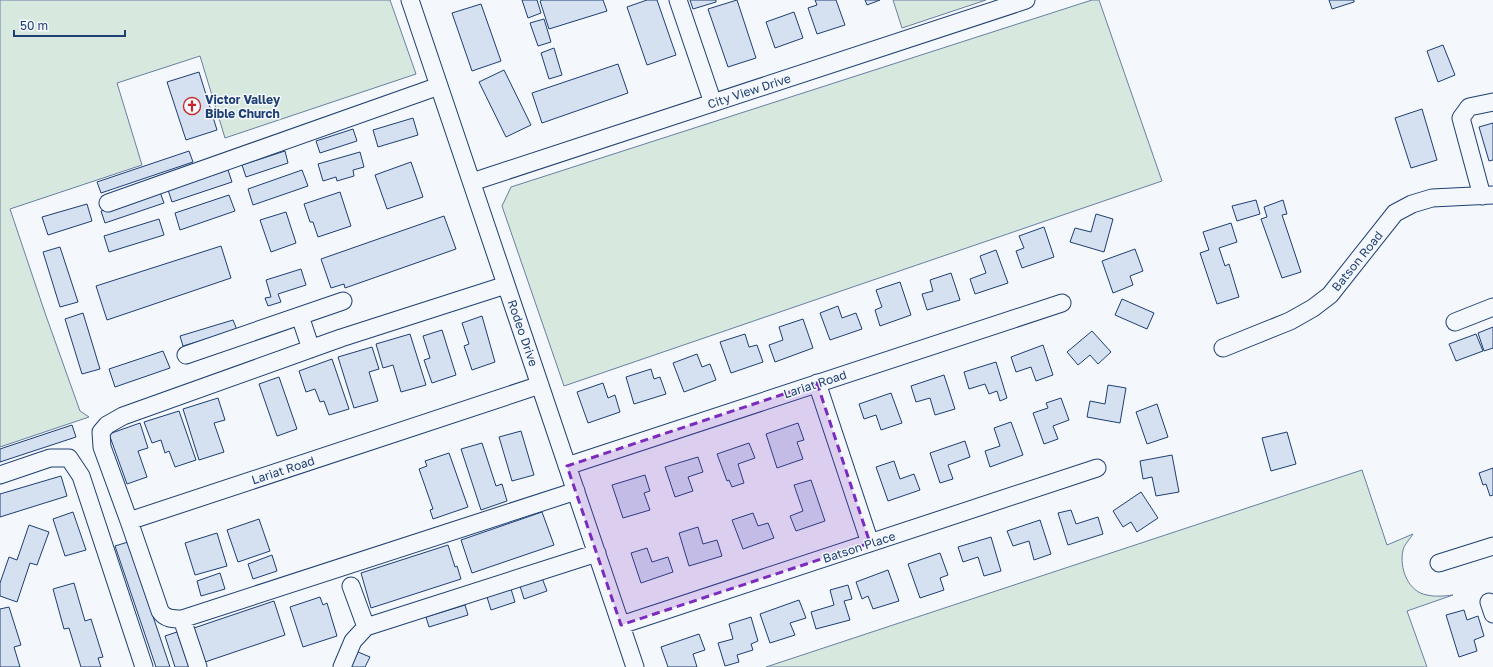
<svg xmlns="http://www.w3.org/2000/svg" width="1493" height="667" font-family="'Golos Text',sans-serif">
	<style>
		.green { fill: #d7e8df; stroke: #687fa3 }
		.building { fill: #d5e0f0; stroke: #1d3f73 }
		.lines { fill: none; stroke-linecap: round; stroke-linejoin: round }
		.minor-casing { stroke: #1d3f73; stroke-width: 19 }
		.minor { stroke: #f4f7fb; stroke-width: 17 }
		.marked { fill: #7b2cbf; fill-opacity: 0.2; stroke: #7b2cbf; stroke-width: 3; stroke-dasharray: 8 5; stroke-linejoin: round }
		.labels { text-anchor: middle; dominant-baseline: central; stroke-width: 3; stroke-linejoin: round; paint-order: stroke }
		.street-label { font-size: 12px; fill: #1d3f73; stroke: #f4f7fb }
		.poi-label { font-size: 12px; font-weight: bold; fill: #1d3f73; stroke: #f4f7fb; text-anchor: start }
	</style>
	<rect width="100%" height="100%" fill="#f4f7fb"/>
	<path class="green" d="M 0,0 L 390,0 L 416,74 L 225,138 L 200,56 L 117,83 L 142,165 L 10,209 L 45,313 L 80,411 L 89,417 L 0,447 Z
		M 893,0 L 986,0 L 902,28 Z
		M 1092,0 L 1099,0 L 1162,181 L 564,386 L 502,206 L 511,187 Z
		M 1362,470 L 1387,545 L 1413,534 C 1410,539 1404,545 1403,550 C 1399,568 1408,592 1427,595 C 1435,597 1445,596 1453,595 L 1407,611 L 1427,667 L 766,667 Z"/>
	<path class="building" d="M 522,0 L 537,0 L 541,13 L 528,18 Z
		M 542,0 L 603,0 L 607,11 L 549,29 L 540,1 Z
		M 647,0 L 657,0 L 676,55 L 647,65 L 627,7 Z
		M 690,0 L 716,0 L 716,2 L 693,9 Z
		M 737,0 L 756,58 L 728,67 L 708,9 Z
		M 815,0 L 836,0 L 845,25 L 817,34 L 808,8 L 817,5 Z
		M 865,0 L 880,0 L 867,5 Z
		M 1329,0 L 1354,0 L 1354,2 L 1332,9 Z
		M 481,4 L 501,61 L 472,71 L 452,13 Z
		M 794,12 L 803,38 L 775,48 L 766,22 Z
		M 544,19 L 551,42 L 538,46 L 530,23 Z
		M 1443,45 L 1455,75 L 1438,82 L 1427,51 Z
		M 554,48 L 562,75 L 549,79 L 541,53 Z
		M 618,64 L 628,93 L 542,123 L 532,93 Z
		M 504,70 L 531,125 L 506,137 L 479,82 Z
		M 199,72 L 217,130 L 186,140 L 167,82 Z
		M 1422,109 L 1437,160 L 1411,168 L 1395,118 Z
		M 413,118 L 418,135 L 378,147 L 373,130 Z
		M 1493,123 L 1493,160 L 1489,161 L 1479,127 Z
		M 353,129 L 357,141 L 320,153 L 316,141 Z
		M 189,151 L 193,162 L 101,193 L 97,182 Z
		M 285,151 L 288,163 L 246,177 L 242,165 Z
		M 360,152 L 364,167 L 353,170 L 354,176 L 337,181 L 336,177 L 323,181 L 318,164 Z
		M 411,162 L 423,197 L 387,209 L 375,175 Z
		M 228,170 L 232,182 L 172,202 L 168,190 Z
		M 302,170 L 308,186 L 253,205 L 248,189 Z
		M 160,192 L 164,203 L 105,223 L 101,211 Z
		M 340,192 L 351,226 L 318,237 L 313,222 L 310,222 L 304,204 Z
		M 229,195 L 235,211 L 180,230 L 175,213 Z
		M 1256,200 L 1260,214 L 1237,221 L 1232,206 Z
		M 1283,200 L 1287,214 L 1282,215 L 1301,272 L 1282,278 L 1261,219 L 1267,217 L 1264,207 Z
		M 87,204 L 92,221 L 48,235 L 42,217 Z
		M 286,212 L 296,243 L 271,252 L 260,220 Z
		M 1096,214 L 1113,219 L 1104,252 L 1070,242 L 1075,228 L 1091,232 Z
		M 444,216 L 456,249 L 345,288 L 344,284 L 331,288 L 321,259 Z
		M 159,219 L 164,235 L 109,252 L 104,236 Z
		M 1231,223 L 1237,242 L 1219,248 L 1225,266 L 1229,264 L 1239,297 L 1217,304 L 1200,253 L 1209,250 L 1203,232 Z
		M 1044,227 L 1054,257 L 1022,268 L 1016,251 L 1024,248 L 1019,236 Z
		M 221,246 L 231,278 L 107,320 L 96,286 Z
		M 60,247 L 78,302 L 60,307 L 43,252 Z
		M 1135,249 L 1143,271 L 1130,276 L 1133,285 L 1113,293 L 1102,261 Z
		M 996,250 L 1008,283 L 975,294 L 970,279 L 986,273 L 980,256 Z
		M 301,269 L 306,285 L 278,294 L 281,302 L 268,306 L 265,298 L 271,297 L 266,280 Z
		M 951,273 L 960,300 L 927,310 L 922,294 L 933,291 L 930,280 Z
		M 900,282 L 911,315 L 880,326 L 875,310 L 882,307 L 876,290 Z
		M 1122,299 L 1154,313 L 1147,329 L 1115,315 Z
		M 838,306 L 842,318 L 856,313 L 862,329 L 830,340 L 820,313 Z
		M 83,313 L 100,369 L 82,374 L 65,319 Z
		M 482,316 L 495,362 L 472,370 L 464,346 L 469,344 L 462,323 Z
		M 803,319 L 813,348 L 775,362 L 769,345 L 783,340 L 779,327 Z
		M 233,320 L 237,330 L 183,346 L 180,336 Z
		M 1493,327 L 1493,348 L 1484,351 L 1478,333 Z
		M 442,330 L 456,375 L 432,383 L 424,360 L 430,358 L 423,336 Z
		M 1092,331 L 1111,352 L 1098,364 L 1090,355 L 1078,365 L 1067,352 Z
		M 410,334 L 426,385 L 401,392 L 393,365 L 383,368 L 376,344 Z
		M 745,334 L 749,347 L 757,345 L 763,362 L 731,373 L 720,342 Z
		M 1476,334 L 1483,351 L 1456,361 L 1449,344 Z
		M 1043,345 L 1053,375 L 1036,381 L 1031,367 L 1016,372 L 1011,357 Z
		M 372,347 L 379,369 L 369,372 L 378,401 L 354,408 L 338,357 Z
		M 163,351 L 170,368 L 115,387 L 109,369 Z
		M 697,354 L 702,367 L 710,364 L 716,380 L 684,392 L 673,363 Z
		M 332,359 L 349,409 L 329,415 L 324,401 L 320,402 L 315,389 L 306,392 L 299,371 Z
		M 996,362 L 1007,398 L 1000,401 L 997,391 L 989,394 L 985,384 L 969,389 L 964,372 Z
		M 651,369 L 654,379 L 660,377 L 666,394 L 634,404 L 626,377 Z
		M 944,375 L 955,409 L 935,415 L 930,398 L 916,402 L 911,386 Z
		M 279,377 L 297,429 L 277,436 L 259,384 Z
		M 603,383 L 608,398 L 615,395 L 620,412 L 588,423 L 577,392 Z
		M 1108,385 L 1126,388 L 1120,423 L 1087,417 L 1090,401 L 1105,404 Z
		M 891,393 L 902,423 L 881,430 L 876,415 L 864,419 L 859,404 Z
		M 218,398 L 225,420 L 214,423 L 224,452 L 199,460 L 183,409 Z
		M 1061,398 L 1069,420 L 1053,426 L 1058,439 L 1044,444 L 1033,413 L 1048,408 L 1046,403 Z
		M 1157,404 L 1168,437 L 1147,444 L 1136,412 Z
		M 179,411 L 196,460 L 175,467 L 169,451 L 165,453 L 161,440 L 152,443 L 144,422 Z
		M 1011,422 L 1023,455 L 990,467 L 985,451 L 1000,446 L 994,428 Z
		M 140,423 L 148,448 L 138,451 L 147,477 L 127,484 L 109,434 Z
		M 798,423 L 804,440 L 797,442 L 803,459 L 777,468 L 766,434 Z
		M 72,425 L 76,437 L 0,462 L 0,449 Z
		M 521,431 L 534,475 L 512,481 L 499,437 Z
		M 1287,432 L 1296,464 L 1271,471 L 1262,438 Z
		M 965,441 L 970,457 L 948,465 L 953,479 L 940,483 L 930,453 Z
		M 482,443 L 496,486 L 502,484 L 507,501 L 481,510 L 461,449 Z
		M 749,443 L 755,458 L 738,464 L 744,483 L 732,487 L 729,480 L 727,481 L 717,454 Z
		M 449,453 L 468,507 L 433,519 L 430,510 L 433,509 L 419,469 L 427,466 L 425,461 Z
		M 1172,455 L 1179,492 L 1156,496 L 1152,477 L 1143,479 L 1140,461 Z
		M 698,457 L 703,472 L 688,477 L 693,491 L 675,497 L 665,467 Z
		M 894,461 L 900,479 L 914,474 L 920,490 L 888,501 L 876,467 Z
		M 1493,468 L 1493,495 L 1490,496 L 1486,484 L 1483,485 L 1479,473 Z
		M 645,475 L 650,491 L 644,493 L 650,510 L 623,518 L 612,485 Z
		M 61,476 L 67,496 L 0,517 L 0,494 Z
		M 811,480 L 825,521 L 796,531 L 790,516 L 803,511 L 794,485 Z
		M 1141,492 L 1158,518 L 1137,532 L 1131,522 L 1123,527 L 1113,511 Z
		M 1071,510 L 1076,524 L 1098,517 L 1103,534 L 1068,545 L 1058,513 Z
		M 73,512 L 86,550 L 65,556 L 53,519 Z
		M 542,512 L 554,545 L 472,573 L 461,540 Z
		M 753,513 L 758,526 L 768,523 L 774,538 L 743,549 L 732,520 Z
		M 259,519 L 270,551 L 238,562 L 227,530 Z
		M 1040,520 L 1051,554 L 1034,560 L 1029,541 L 1013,546 L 1007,531 Z
		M 29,525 L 49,532 L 37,565 L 30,563 L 17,602 L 0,596 L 0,583 L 9,557 L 17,560 Z
		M 698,527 L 703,544 L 717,540 L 722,556 L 689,566 L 679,533 Z
		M 217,533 L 227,566 L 195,575 L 185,543 Z
		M 991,537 L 1001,571 L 984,576 L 978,557 L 963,562 L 958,547 Z
		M 128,542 L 170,667 L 156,667 L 115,546 Z
		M 448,545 L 455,567 L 457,566 L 461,579 L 371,608 L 361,573 Z
		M 647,548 L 652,562 L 668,557 L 673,572 L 641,583 L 631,553 Z
		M 940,553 L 948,575 L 940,578 L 944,590 L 920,598 L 908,564 Z
		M 272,555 L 277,571 L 253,579 L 248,564 Z
		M 888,570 L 899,601 L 873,609 L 868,596 L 862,599 L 856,582 Z
		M 220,573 L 225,589 L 201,596 L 197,581 Z
		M 542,578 L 547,591 L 524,599 L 520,586 Z
		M 74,583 L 85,621 L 91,619 L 103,657 L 98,658 L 101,667 L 81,667 L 69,628 L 64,629 L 53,589 Z
		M 848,585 L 852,599 L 844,601 L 850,620 L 816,629 L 811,612 L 834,605 L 830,590 Z
		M 511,589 L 515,602 L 491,610 L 487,597 Z
		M 320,597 L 323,605 L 327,603 L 337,636 L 303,647 L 290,607 Z
		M 799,600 L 806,618 L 790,623 L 795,635 L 770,643 L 760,614 Z
		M 274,601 L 285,635 L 205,662 L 194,628 Z
		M 465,605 L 468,615 L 429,627 L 426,617 Z
		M 9,607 L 21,645 L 14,647 L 20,667 L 0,667 L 0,609 Z
		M 1464,610 L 1467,620 L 1478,616 L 1484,636 L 1474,640 L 1477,651 L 1459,657 L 1446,615 Z
		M 751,617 L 758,641 L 751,644 L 753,650 L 737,655 L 739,662 L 725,666 L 718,643 L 733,639 L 729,624 Z
		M 177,632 L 189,667 L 175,667 L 165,636 Z
		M 699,634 L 705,650 L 693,654 L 697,667 L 668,667 L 661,647 Z
		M 358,652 L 370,657 L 365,667 L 351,667 Z"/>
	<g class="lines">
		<g class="minor-casing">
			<path id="minor" d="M 410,0 L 635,667
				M 678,0 L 713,103
				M 472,182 L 1026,0
				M 1482,196 L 1461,118 L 1469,107 L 1493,102
				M 108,203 L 439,86
				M 300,316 L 311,349
				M 1455,322 L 1493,307
				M 1223,348 L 1290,321 L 1313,308 L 1330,295 L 1395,213 L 1412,204 L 1432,198 L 1493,195
				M 186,355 L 343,301
				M 817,383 L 870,543
				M 540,385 L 129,521 L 160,611 C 165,619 173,619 182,619 L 576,491
				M 567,466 L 1062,303
				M 0,475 L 50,458 L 69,458 L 81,476 L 144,667
				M 129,521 L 102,447 L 101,432 L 107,425 L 123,416 L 341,338 L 506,285
				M 1439,563 L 1493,546
				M 351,586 L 366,627
				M 1489,602 L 1493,614
				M 182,619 L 198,667
				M 621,625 L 1097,468
				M 342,667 L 353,641 L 366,627 L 597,553"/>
		</g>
		<use href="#minor" class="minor"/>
	</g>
	<path class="marked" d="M 817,383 L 870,543 L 621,625 L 567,466 Z"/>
	<defs>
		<g id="church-ring" transform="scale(0.9)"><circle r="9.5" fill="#f4f7fb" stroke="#c62828" stroke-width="1.5"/><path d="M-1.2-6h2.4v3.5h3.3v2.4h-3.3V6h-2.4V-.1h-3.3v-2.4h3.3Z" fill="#c62828"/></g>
	</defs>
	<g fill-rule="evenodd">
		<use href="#church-ring" x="192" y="106"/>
	</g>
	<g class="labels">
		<g class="street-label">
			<text transform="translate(749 91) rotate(-18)">City View Drive</text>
			<text transform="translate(1357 261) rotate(-51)">Batson Road</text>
			<text transform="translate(523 333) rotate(71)">Rodeo Drive</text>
			<text transform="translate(815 384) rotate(-18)">Lariat Road</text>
			<text transform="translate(283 470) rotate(-18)">Lariat Road</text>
			<text transform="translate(859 547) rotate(-18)">Batson Place</text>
		</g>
		<g class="poi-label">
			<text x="205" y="99">Victor Valley<tspan x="205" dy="14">Bible Church</tspan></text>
		</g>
	</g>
	<path d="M14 30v6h111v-6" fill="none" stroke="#1d3f73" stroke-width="2"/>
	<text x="20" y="30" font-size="12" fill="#1d3f73" stroke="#f4f7fb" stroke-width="3" paint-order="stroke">50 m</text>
</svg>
